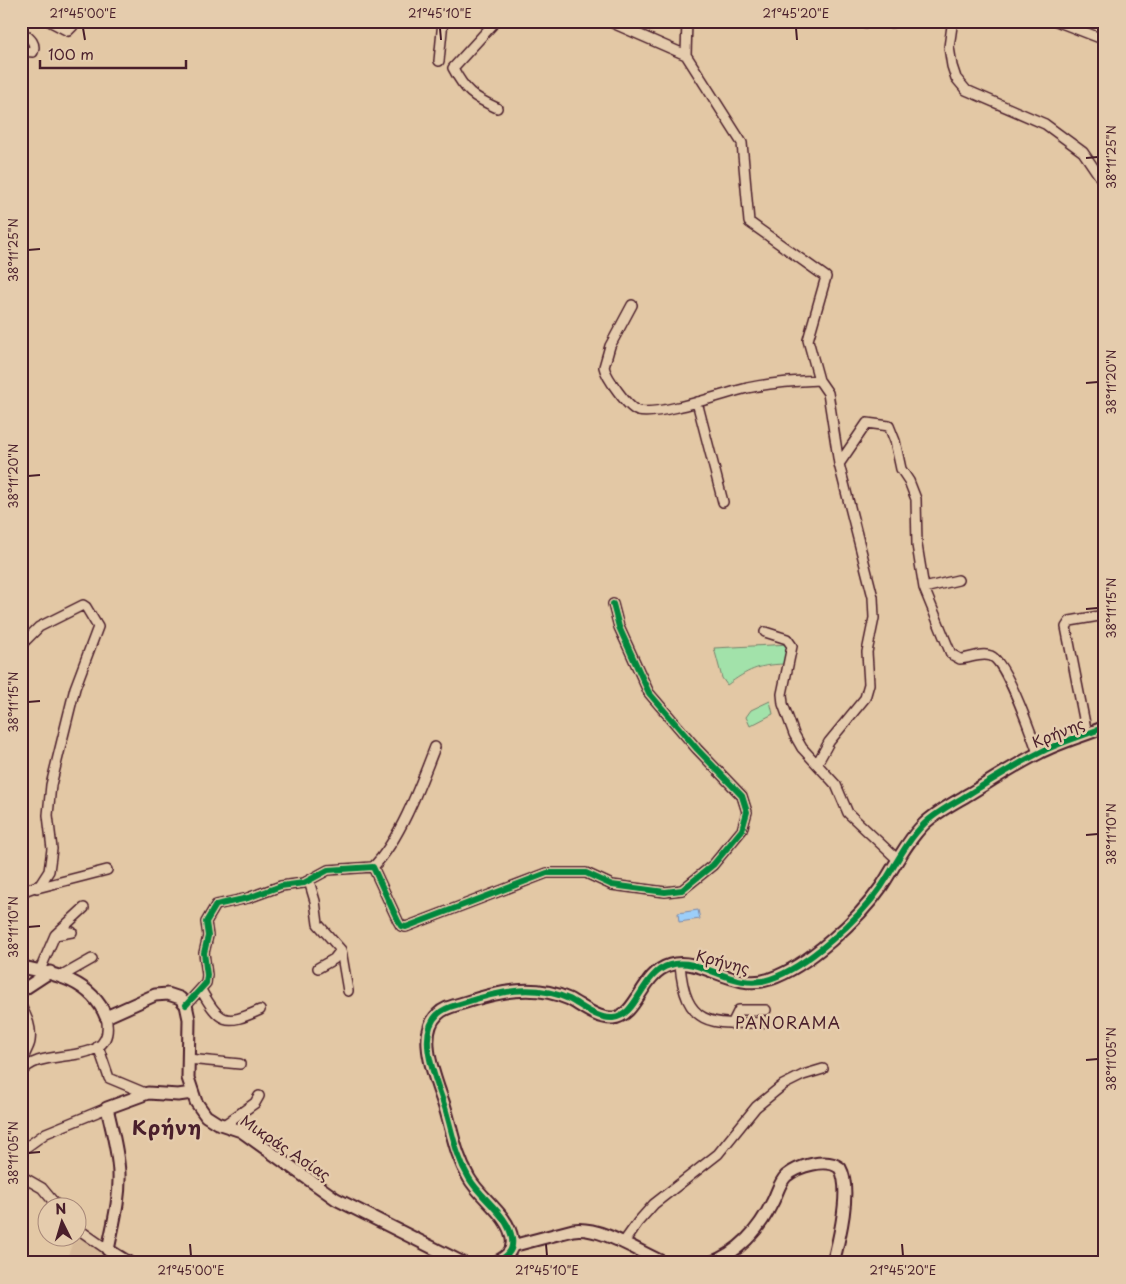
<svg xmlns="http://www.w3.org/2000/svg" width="1126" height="1284" font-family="'Playpen Sans',sans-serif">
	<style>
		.built { fill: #d7b998 }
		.green { fill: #a2e2aa; stroke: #76806a }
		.water { fill: #9ccef9; stroke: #7b88a7 }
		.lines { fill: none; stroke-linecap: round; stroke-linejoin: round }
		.minor-casing { stroke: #4a1f2b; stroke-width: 12 }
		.tertiary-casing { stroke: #4a1f2b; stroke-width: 15 }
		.minor { stroke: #e5ccad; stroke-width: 9 }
		.tertiary { stroke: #e5ccad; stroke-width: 11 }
		.cycleway-casing { stroke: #e5ccad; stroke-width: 9 }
		.cycleway { stroke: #00873e; stroke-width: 6 }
		.ticks { fill: none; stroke: #4a1f2b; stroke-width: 2 }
		.labels { text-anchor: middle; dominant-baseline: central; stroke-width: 5; stroke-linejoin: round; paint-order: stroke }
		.street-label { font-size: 15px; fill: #4a1f2b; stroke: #e5ccad }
		.neighbourhood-label { font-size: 16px; letter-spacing: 1px; fill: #4a1f2b; stroke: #e5ccad }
		.district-label { font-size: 20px; font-weight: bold; letter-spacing: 1px; fill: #4a1f2b; stroke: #e5ccad }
		.neatline { fill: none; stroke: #4a1f2b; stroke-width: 2 }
		.ticks-label { font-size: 12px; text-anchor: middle; fill: #4a1f2b }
	</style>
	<rect width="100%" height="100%" fill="#e3c8a5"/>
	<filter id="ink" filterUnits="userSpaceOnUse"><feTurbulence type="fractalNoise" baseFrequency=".02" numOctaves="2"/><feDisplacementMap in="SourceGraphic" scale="10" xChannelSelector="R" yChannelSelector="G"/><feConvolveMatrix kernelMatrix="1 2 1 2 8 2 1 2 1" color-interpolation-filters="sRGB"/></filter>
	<g filter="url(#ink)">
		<path class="built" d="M 78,1231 L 128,1263 L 65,1263 L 75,1237 L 78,1236 Z"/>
		<path class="green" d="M 791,644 L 784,664 C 758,665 748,670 727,685 L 722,678 L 714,648 Z
			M 770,701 L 773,714 L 750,726 L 746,717 L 751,710 Z"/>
		<path class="water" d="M 698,910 L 700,919 L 679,922 L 678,913 Z"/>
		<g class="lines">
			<g class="minor-casing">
				<path id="minor" d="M 49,21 L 68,31 L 73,26 L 73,21
					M 496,21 L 453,68 C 465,91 473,97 497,108
					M 608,21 L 686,55
					M 687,21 L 686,55 L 742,143 L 749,222 L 826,277 L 808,340 L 819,380
					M 949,21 L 952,26 L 949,47 L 952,66 L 956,78 L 966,90 L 1045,124 L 1083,152 L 1104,183
					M 1056,21 L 1105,40
					M 21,31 C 28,37 37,42 33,52 L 21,51
					M 439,61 L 443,21
					M 632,305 L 610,346 L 604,367 C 606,377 628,408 638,411 C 660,416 723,394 747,388 C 771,383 794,381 819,380 L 828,393 L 839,464 L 873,597 L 874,618 L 867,652 L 869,684 L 865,698 L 829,742 L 817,764
					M 697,402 L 723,502
					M 839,464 L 867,423 L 889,426 L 895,441 L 901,469 L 909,481 L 916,499 L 917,545 L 924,588 L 951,654 L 960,659 C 969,659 981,652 991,656 C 1006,661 1032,736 1038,753
					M 924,588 L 958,580
					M 765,632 L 787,639 L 792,646 L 782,694 L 783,704 L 794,734 L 802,748 L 836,785 L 848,813 L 898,860
					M 21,645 L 39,627 L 83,605 L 86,607 L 98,627 L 75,688 L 51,785 L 48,815 L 52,849 L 49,871 L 40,885 L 21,892
					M 1087,734 L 1066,627 L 1070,621 L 1099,616 L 1105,611
					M 373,867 C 400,840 421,783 435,747
					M 309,881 L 315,901 L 318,924 L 341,950 L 348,991
					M 37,888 L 107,870
					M 55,935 L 84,908
					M 680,964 C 685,1028 712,1025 767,1022
					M 318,968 L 334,959 L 341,950
					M 40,970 L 55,935 L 72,932
					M 62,976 L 92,959
					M 201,990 C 220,1023 225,1026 260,1010
					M 186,1005 L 206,983 L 207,975 L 204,953 L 208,936 L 206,922 L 216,905 L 248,898 L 281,886 L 304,883 L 328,870 L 373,867 L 398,921 L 401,926 L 406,927 L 547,873 L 586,873 L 612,885 L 665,892 L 682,890 L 713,865 L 742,830 L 747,812 L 742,796 L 697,749 L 649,693 L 619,627 L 613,604
					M 21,1006 C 27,1017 32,1028 30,1041 C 29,1050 19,1057 27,1066
					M 732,1024 L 739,1010 L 766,1010
					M 98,1046 L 109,1078 L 145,1093
					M 188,1059 L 240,1064
					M 21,1074 C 37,1042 119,1073 106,1017
					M 224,1125 L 255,1103 L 259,1096
					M 21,1151 L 46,1133 L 107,1108
					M 21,1176 L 42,1188 L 57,1206
					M 78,1229 L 108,1250
					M 623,1243 L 638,1222 L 654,1204 L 718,1154 L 756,1107 L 783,1085 L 803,1075 L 823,1069"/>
			</g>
			<g class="tertiary-casing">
				<path id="tertiary" d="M 865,21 L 892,21
					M 21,967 C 54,973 92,981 106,1017 L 155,995 L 168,994 L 180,998 L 186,1005 L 189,1019 L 188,1078 L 196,1102 L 206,1116 L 217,1123 L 241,1131 L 336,1199 L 463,1263
					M 21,991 L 50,972
					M 512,1246 L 573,1230 C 601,1226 639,1252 665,1263
					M 129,1263 L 108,1250 C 113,1224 120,1200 119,1173 C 118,1151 112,1130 107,1108 L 148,1093 L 178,1095 L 192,1093
					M 494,1263 C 505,1258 514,1252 512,1239 C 509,1215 480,1198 469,1178 C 456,1156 453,1135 446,1111 C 439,1086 414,1036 438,1014 C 445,1007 454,1006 463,1003 C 497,992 533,983 569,999 C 582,1006 597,1019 613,1018 C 638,1016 641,973 670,965 C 702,956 733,992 770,979 C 807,967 859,919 881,887 C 895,866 906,842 924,824 C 936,812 954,803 969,794 C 992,780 1015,765 1039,753 C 1060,742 1083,736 1105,727
					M 710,1263 C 738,1253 759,1230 772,1203 C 777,1194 779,1183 786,1176 C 798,1166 827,1157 840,1168 C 852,1189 839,1240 833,1263"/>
			</g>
			<use href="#minor" class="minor"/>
			<use href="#tertiary" class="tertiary"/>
			<g class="cycleway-casing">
				<path id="cycleway" d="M 186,1005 L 206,983 L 207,975 L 204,953 L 208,936 L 206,922 L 216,905 L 248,898 L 281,886 L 304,883 L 328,870 L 373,867 L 398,921 L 401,926 L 406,927 L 547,873 L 586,873 L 612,885 L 665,892 L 682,890 L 713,865 L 742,830 L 747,812 L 742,796 L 697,749 L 649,693 L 619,627 L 613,604
					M 494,1263 C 505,1258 514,1252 512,1239 C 509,1215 480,1198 469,1178 C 456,1156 453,1135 446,1111 C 439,1086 414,1036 438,1014 C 445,1007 454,1006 463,1003 C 497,992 533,983 569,999 C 582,1006 597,1019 613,1018 C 638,1016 641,973 670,965 C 702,956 733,992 770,979 C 807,967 859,919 881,887 C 895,866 906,842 924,824 C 936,812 954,803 969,794 C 992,780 1015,765 1039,753 C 1060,742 1083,736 1105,727"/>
			</g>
			<use href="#cycleway" class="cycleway"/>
		</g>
	</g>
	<path class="ticks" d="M 83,28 L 85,40M 440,28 L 441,40M 796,28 L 797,40M 1086,158 L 1098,157M 28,250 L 40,249M 1086,383 L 1098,382M 28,476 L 40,475M 1086,609 L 1098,608M 28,702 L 40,701M 1086,835 L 1098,834M 28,927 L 40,926M 1086,1060 L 1098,1059M 28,1153 L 40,1152M 190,1244 L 191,1256M 546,1244 L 547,1256M 902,1244 L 903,1256"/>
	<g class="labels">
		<g class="street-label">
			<text transform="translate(1058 732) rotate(-22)">Κρήνης</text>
			<text transform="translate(723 961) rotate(15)">Κρήνης</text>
			<text transform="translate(286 1147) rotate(34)">Μικράς Ασίας</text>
		</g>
		<g class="neighbourhood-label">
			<text x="788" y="1022">PANORAMA</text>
		</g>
		<g class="district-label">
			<text x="167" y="1127">Κρήνη</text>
		</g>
	</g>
	<rect width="1126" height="1284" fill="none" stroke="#e5ccad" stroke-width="55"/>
	<g transform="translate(62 1222) rotate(355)"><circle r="24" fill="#e5ccad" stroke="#a78779"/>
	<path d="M0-4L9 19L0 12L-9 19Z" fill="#4a1f2b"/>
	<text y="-8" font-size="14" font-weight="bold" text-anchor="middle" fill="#4a1f2b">N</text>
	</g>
	<path d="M40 60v8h146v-8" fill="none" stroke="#4a1f2b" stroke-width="2.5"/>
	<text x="48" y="60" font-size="15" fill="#4a1f2b" stroke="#e5ccad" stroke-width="4" paint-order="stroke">100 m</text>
	<rect x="28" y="28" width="1070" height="1228" class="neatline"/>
	<g class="ticks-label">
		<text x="83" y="18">21°45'00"E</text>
		<text x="440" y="18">21°45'10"E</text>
		<text x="796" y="18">21°45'20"E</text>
		<text transform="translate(1112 157) rotate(-90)" y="4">38°11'25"N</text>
		<text transform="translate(14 250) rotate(-90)" y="4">38°11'25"N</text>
		<text transform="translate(1112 382) rotate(-90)" y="4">38°11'20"N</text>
		<text transform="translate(14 476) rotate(-90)" y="4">38°11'20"N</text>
		<text transform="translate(1112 608) rotate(-90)" y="4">38°11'15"N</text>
		<text transform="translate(14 702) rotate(-90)" y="4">38°11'15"N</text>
		<text transform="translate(1112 834) rotate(-90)" y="4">38°11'10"N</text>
		<text transform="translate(14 927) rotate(-90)" y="4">38°11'10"N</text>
		<text transform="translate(1112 1059) rotate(-90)" y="4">38°11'05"N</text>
		<text transform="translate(14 1153) rotate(-90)" y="4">38°11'05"N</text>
		<text x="191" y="1275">21°45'00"E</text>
		<text x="547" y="1275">21°45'10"E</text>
		<text x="903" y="1275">21°45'20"E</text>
	</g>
</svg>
